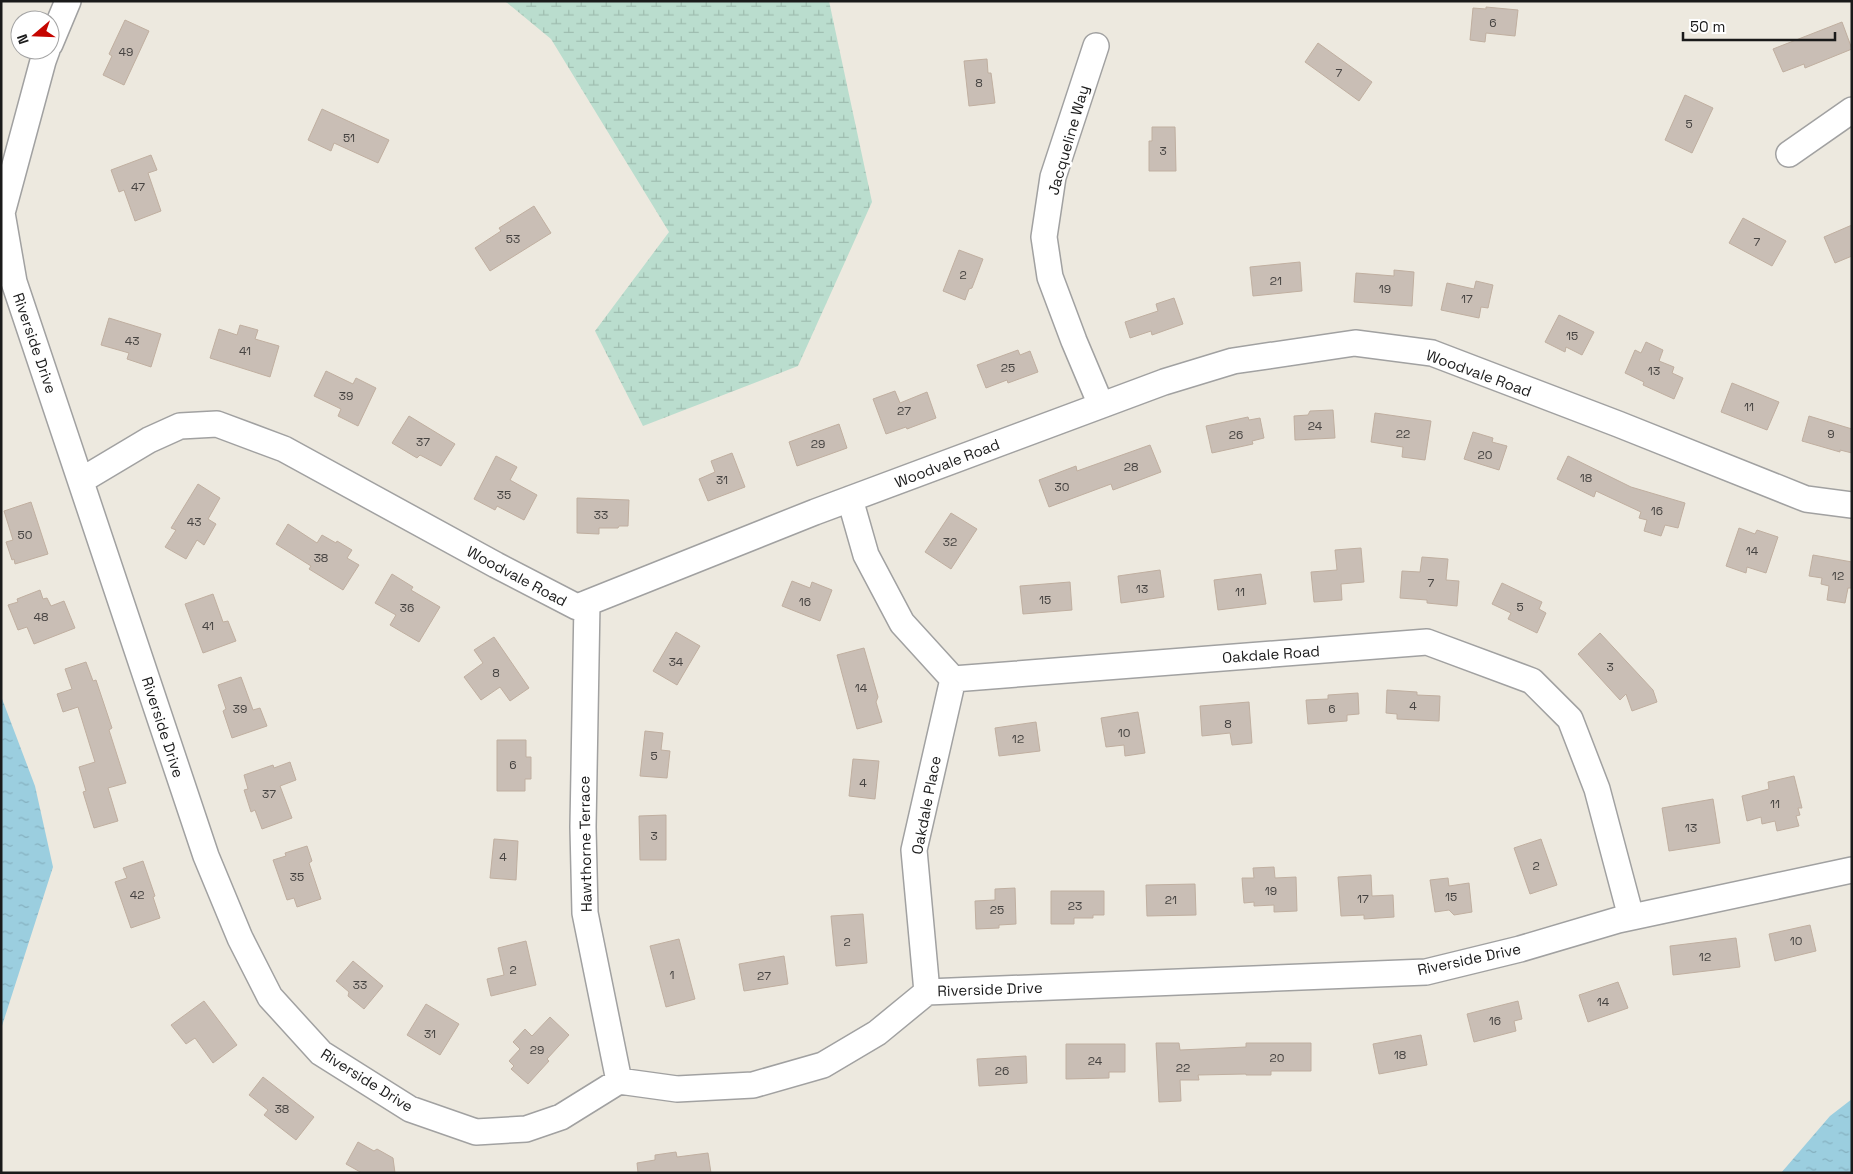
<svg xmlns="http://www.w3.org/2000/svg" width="1853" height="1174" font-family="'Space Grotesk',sans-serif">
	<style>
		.wetland { fill: url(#wetland-marsh) }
		.water { fill: url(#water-ripples) }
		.building { fill: #c9beb5; stroke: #c0afa0 }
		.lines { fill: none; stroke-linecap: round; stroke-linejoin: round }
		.minor-casing { stroke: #a1a1a1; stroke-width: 28 }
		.minor { stroke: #fff; stroke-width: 25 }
		.labels { text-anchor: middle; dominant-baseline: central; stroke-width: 5; stroke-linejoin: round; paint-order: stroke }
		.number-label { font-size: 12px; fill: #464341 }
		.street-label { font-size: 15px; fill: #1a1a1a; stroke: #fff }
	</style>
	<defs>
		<pattern id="wetland-marsh" width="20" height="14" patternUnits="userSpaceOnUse" patternTransform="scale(1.25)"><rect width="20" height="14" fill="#baddce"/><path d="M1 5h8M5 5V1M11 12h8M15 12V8" fill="none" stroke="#9fbdb0"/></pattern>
		<pattern id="water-ripples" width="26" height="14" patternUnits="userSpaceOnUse" patternTransform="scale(1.25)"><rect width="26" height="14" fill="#9bcedf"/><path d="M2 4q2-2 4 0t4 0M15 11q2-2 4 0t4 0" fill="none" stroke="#85b0bf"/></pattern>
	</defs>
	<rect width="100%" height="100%" fill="#ede9df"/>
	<path class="wetland" d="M 505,1 L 829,1 L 872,202 L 798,366 L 643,426 L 595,331 L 669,232 L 551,39 Z"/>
	<path class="water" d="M 1,696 L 35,786 L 53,867 L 1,1029 Z
		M 1852,1099 L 1852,1173 L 1781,1173 L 1830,1116 Z"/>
	<path class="building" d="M 1486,7 L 1518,10 L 1515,36 L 1486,33 L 1485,42 L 1470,40 L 1473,8 L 1486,9 Z
		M 125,20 L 149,31 L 124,85 L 103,75 L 112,56 L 109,54 Z
		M 1842,22 L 1852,49 L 1805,68 L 1804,64 L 1783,72 L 1773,49 Z
		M 1318,43 L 1372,82 L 1359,101 L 1305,62 Z
		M 987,59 L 988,73 L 991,73 L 995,103 L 969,106 L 964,61 Z
		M 1685,95 L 1713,108 L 1692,153 L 1665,140 Z
		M 322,109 L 389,140 L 378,163 L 334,143 L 331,151 L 308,140 Z
		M 1152,127 L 1175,127 L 1176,171 L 1149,171 L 1149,141 L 1152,141 Z
		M 151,155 L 157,170 L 148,173 L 161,211 L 135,221 L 124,190 L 119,192 L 111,170 Z
		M 534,206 L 551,233 L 490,271 L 475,248 L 501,231 L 499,228 Z
		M 1743,218 L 1786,241 L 1772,266 L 1729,243 Z
		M 1852,225 L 1852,256 L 1835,263 L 1824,237 Z
		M 959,250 L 983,259 L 972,288 L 969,289 L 965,300 L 943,291 Z
		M 1300,262 L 1302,291 L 1253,296 L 1250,267 Z
		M 1394,270 L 1414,272 L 1412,306 L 1354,302 L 1356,273 L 1394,276 Z
		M 1476,281 L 1493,285 L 1488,308 L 1481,307 L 1479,318 L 1441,310 L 1447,283 L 1474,289 Z
		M 1174,298 L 1183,324 L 1152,335 L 1151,331 L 1130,338 L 1125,322 L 1158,311 L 1156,304 Z
		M 1559,315 L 1594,332 L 1582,355 L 1566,347 L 1565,352 L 1545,342 Z
		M 109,318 L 161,334 L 151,367 L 127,359 L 129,353 L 101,345 Z
		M 240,325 L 258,330 L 255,339 L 279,346 L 270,377 L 210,358 L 219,329 L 237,335 Z
		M 1646,342 L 1663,350 L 1659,361 L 1674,367 L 1672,373 L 1683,378 L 1674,399 L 1643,385 L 1644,382 L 1625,373 L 1635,350 L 1641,353 Z
		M 1018,350 L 1020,355 L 1030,351 L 1038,372 L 1008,383 L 1007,380 L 986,388 L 977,365 Z
		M 326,371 L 353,384 L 356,378 L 376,388 L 358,426 L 338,416 L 341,409 L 314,396 Z
		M 1732,383 L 1779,402 L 1767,430 L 1721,412 Z
		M 895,391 L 900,403 L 927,392 L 936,418 L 907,429 L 906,427 L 886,434 L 873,399 Z
		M 1333,410 L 1335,438 L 1295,440 L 1294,416 L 1308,415 L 1310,411 Z
		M 1375,413 L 1431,421 L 1425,460 L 1402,457 L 1403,447 L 1371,442 Z
		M 409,416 L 455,444 L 441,466 L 420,455 L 417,458 L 392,443 Z
		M 1809,416 L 1852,429 L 1852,453 L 1840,450 L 1840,452 L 1802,441 Z
		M 1248,417 L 1249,420 L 1260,418 L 1264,438 L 1252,441 L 1253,444 L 1212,453 L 1206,426 Z
		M 839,424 L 847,448 L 797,466 L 789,442 Z
		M 1473,432 L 1493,438 L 1492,442 L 1507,446 L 1499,470 L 1464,459 Z
		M 1150,445 L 1161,472 L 1113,490 L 1111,484 L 1049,507 L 1039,480 L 1076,466 L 1077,471 Z
		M 732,453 L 745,487 L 708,501 L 699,479 L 715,472 L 711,461 Z
		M 496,456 L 517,467 L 510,480 L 537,495 L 524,520 L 497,506 L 495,510 L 474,499 Z
		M 1568,456 L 1631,487 L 1685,503 L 1678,528 L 1665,525 L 1661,536 L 1644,531 L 1647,520 L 1639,518 L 1641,512 L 1596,491 L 1594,497 L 1557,479 Z
		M 198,484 L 220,498 L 208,519 L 216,524 L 204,545 L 197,540 L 186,559 L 165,547 L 176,530 L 171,528 Z
		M 577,498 L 629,500 L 628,526 L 619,526 L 618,528 L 599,528 L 599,534 L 577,533 Z
		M 31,502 L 48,554 L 15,564 L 14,559 L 12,560 L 6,542 L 13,540 L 4,511 Z
		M 951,513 L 977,529 L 951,569 L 925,552 Z
		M 288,524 L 317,543 L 322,535 L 336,543 L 337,541 L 352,550 L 347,558 L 359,565 L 343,590 L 309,569 L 311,566 L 276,544 Z
		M 1739,528 L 1755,534 L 1757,530 L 1778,537 L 1766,573 L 1747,567 L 1746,573 L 1726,566 Z
		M 1361,548 L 1364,582 L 1341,584 L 1342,600 L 1314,602 L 1311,572 L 1337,570 L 1335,550 Z
		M 1813,555 L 1852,562 L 1852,588 L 1848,588 L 1845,603 L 1827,600 L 1829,586 L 1821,584 L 1822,578 L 1809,576 Z
		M 1422,557 L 1448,559 L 1446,580 L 1459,581 L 1457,606 L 1427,603 L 1427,600 L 1400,598 L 1402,571 L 1420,572 Z
		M 1160,570 L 1164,597 L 1121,603 L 1118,576 Z
		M 392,574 L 413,587 L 411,590 L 440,607 L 419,642 L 390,625 L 396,615 L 375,603 Z
		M 1261,574 L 1266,604 L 1218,610 L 1214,580 Z
		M 792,581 L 810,588 L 812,582 L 832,590 L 820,621 L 782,606 Z
		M 1070,582 L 1072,610 L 1023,614 L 1020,586 Z
		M 1502,583 L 1542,602 L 1539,609 L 1546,613 L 1537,633 L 1508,619 L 1511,613 L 1492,604 Z
		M 40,590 L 43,599 L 47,598 L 51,606 L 64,601 L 75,628 L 34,644 L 27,627 L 18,630 L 8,605 L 18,602 L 17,599 Z
		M 213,594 L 223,622 L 228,621 L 236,641 L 203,653 L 185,604 Z
		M 676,632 L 700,646 L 677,685 L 653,671 Z
		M 1600,633 L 1653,690 L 1657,702 L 1632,711 L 1626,694 L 1620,700 L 1578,654 Z
		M 494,637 L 529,688 L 510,701 L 500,687 L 481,700 L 464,677 L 483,663 L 474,650 Z
		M 864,648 L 878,697 L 876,702 L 882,722 L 857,729 L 837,655 Z
		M 86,662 L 93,681 L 96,680 L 112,728 L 109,730 L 126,783 L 108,788 L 118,821 L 94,828 L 83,792 L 86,791 L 79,767 L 95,762 L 78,707 L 63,712 L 57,694 L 72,689 L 65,669 Z
		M 241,677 L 253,710 L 260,708 L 267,726 L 232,738 L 223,711 L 226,709 L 218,685 Z
		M 1387,690 L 1417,692 L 1417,695 L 1440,696 L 1439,721 L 1397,719 L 1397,714 L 1386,713 Z
		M 1358,693 L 1359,714 L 1347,715 L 1347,721 L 1308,724 L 1306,700 L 1328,699 L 1328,695 Z
		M 1249,702 L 1252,743 L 1232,745 L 1230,733 L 1202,736 L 1200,706 Z
		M 1138,712 L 1145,753 L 1125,756 L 1124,745 L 1106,747 L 1101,718 Z
		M 1036,722 L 1040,751 L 999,756 L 995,728 Z
		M 645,731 L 663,733 L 661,750 L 670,751 L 667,778 L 640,776 Z
		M 497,740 L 526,740 L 526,757 L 531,757 L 531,779 L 525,779 L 525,791 L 497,791 Z
		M 853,759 L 879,761 L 875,799 L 849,796 Z
		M 290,762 L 296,780 L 280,786 L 292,818 L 262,829 L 255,810 L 251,812 L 244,790 L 248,789 L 244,775 L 273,765 L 274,768 Z
		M 1794,776 L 1802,808 L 1798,808 L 1800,815 L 1796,816 L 1799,826 L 1777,831 L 1775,821 L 1762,824 L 1761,817 L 1747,821 L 1742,796 L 1769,789 L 1768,782 Z
		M 1713,799 L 1720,843 L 1669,851 L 1662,808 Z
		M 666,815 L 666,860 L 640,860 L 639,816 Z
		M 494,839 L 518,841 L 516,880 L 490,878 Z
		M 1541,839 L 1557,885 L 1530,894 L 1514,848 Z
		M 307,846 L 312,861 L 309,863 L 321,899 L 297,907 L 294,898 L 287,900 L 273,860 L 286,856 L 285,853 Z
		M 143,861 L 155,896 L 153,897 L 160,918 L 131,928 L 115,882 L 127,878 L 123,868 Z
		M 1274,867 L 1275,878 L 1296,877 L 1297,911 L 1274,912 L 1274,905 L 1254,906 L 1254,902 L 1244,903 L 1242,878 L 1254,878 L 1253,868 Z
		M 1371,875 L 1372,896 L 1393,895 L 1394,917 L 1364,919 L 1364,915 L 1341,916 L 1338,877 Z
		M 1448,878 L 1449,886 L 1469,883 L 1472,912 L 1454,915 L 1449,910 L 1435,912 L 1430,880 Z
		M 1195,884 L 1196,915 L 1147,916 L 1146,885 Z
		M 1015,888 L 1016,924 L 999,925 L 999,928 L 976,929 L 975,901 L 995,900 L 995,889 Z
		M 1051,891 L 1104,891 L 1104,915 L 1093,915 L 1093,918 L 1074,918 L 1074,924 L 1051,924 Z
		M 863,914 L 867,963 L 836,966 L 831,916 Z
		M 1810,925 L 1816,951 L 1775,961 L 1769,934 Z
		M 1736,938 L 1740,967 L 1673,975 L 1670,946 Z
		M 679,939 L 695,999 L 666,1007 L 650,946 Z
		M 526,941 L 536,985 L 491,996 L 487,979 L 504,975 L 498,948 Z
		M 784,956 L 788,984 L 744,991 L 739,964 Z
		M 353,961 L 383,986 L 364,1009 L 348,996 L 349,992 L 336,981 Z
		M 1618,982 L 1628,1008 L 1588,1022 L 1579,995 Z
		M 204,1001 L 237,1045 L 213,1063 L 195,1038 L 186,1044 L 171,1025 Z
		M 1518,1001 L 1522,1019 L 1514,1021 L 1516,1031 L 1474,1042 L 1467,1014 Z
		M 426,1004 L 459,1024 L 440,1055 L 407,1035 Z
		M 550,1017 L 569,1035 L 547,1059 L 549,1061 L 528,1084 L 511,1069 L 514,1066 L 509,1061 L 520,1049 L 513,1042 L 525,1029 L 532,1036 Z
		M 1421,1035 L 1427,1065 L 1379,1074 L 1373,1044 Z
		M 1156,1043 L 1179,1043 L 1180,1050 L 1246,1047 L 1246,1043 L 1311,1043 L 1311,1071 L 1271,1071 L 1271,1075 L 1246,1075 L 1246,1074 L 1198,1075 L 1199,1080 L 1180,1080 L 1181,1101 L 1159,1102 Z
		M 1066,1044 L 1125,1044 L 1125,1072 L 1109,1072 L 1109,1078 L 1066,1079 Z
		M 1026,1056 L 1027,1083 L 979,1086 L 977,1059 Z
		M 263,1077 L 314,1117 L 296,1140 L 264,1115 L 268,1110 L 249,1095 Z
		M 358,1142 L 374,1151 L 377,1149 L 393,1158 L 395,1173 L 362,1173 L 346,1164 Z
		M 676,1152 L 677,1157 L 708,1153 L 711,1173 L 638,1173 L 637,1163 L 655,1160 L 655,1155 Z"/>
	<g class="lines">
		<g class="minor-casing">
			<path id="minor" d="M 50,44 L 68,1
				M 1096,46 L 1053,177 L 1044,237 L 1050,277 L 1074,341 L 1101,405
				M 47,50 L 43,61 L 2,213 L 14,282 L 206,856 L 240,938 L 270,997 L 321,1053 L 410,1109 L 476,1132 L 526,1129 L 561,1117 L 619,1081 L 677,1089 L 753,1085 L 823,1065 L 877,1033 L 927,992 L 1426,972 L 1520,949 L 1618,920 L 1852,870
				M 1789,154 L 1852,110
				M 82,480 L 149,440 L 180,426 L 217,424 L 284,449 L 496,565 L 577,607 L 815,512 L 1164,382 L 1233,361 L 1355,343 L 1432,353 L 1618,424 L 1806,499 L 1852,505
				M 850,499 L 866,555 L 902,623 L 953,679 L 1427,642 L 1532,681 L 1570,719 L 1597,789 L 1631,917
				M 587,603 L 583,827 L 585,913 L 619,1081
				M 927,992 L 914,850 L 953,679"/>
		</g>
		<use href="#minor" class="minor"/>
	</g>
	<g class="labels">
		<g class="number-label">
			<text x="1493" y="23">6</text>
			<text x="126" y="52">49</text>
			<text x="1339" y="73">7</text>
			<text x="979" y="83">8</text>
			<text x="1689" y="124">5</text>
			<text x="349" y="138">51</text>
			<text x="1163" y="151">3</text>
			<text x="138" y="187">47</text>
			<text x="513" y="239">53</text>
			<text x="1757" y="242">7</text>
			<text x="963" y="275">2</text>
			<text x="1276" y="281">21</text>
			<text x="1385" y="289">19</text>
			<text x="1467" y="299">17</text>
			<text x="1572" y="336">15</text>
			<text x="132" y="341">43</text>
			<text x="245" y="351">41</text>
			<text x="1008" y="368">25</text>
			<text x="1654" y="371">13</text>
			<text x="346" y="396">39</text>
			<text x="1749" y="407">11</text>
			<text x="904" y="411">27</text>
			<text x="1315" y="426">24</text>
			<text x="1403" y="434">22</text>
			<text x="1831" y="434">9</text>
			<text x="1236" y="435">26</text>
			<text x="423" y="442">37</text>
			<text x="818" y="444">29</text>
			<text x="1485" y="455">20</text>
			<text x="1131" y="467">28</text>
			<text x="1586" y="478">18</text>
			<text x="722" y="480">31</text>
			<text x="1062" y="487">30</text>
			<text x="504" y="495">35</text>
			<text x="1657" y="511">16</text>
			<text x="601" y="515">33</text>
			<text x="194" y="522">43</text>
			<text x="25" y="535">50</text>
			<text x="950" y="542">32</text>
			<text x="1752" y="551">14</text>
			<text x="321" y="558">38</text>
			<text x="1838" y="576">12</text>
			<text x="1431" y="583">7</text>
			<text x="1142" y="589">13</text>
			<text x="1240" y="592">11</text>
			<text x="1045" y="600">15</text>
			<text x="805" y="602">16</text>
			<text x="1520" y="607">5</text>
			<text x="407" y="608">36</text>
			<text x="41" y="617">48</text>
			<text x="208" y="626">41</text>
			<text x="676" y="662">34</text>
			<text x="1610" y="667">3</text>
			<text x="496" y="673">8</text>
			<text x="861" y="688">14</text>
			<text x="1413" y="706">4</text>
			<text x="240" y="709">39</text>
			<text x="1332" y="709">6</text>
			<text x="1228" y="724">8</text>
			<text x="1124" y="733">10</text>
			<text x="1018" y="739">12</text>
			<text x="654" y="756">5</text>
			<text x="513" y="765">6</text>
			<text x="863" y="783">4</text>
			<text x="269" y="794">37</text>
			<text x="1775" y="804">11</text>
			<text x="1691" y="828">13</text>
			<text x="654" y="836">3</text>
			<text x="503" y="857">4</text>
			<text x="1536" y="866">2</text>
			<text x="297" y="877">35</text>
			<text x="1271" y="891">19</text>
			<text x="137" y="895">42</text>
			<text x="1451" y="897">15</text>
			<text x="1363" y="899">17</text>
			<text x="1171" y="900">21</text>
			<text x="1075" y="906">23</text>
			<text x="997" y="910">25</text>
			<text x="1796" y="941">10</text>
			<text x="847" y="942">2</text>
			<text x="1705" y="957">12</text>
			<text x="513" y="970">2</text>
			<text x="672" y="975">1</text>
			<text x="764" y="976">27</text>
			<text x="360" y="985">33</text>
			<text x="1603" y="1002">14</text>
			<text x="1495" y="1021">16</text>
			<text x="430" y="1034">31</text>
			<text x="537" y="1050">29</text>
			<text x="1400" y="1055">18</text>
			<text x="1277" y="1058">20</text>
			<text x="1095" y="1061">24</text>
			<text x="1183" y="1068">22</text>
			<text x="1002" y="1071">26</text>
			<text x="282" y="1109">38</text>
		</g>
		<g class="street-label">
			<text transform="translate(1068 140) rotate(-74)">Jacqueline Way</text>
			<text transform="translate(35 343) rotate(71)">Riverside Drive</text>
			<text transform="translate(1479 373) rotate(20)">Woodvale Road</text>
			<text transform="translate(947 463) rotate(-21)">Woodvale Road</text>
			<text transform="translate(517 576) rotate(28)">Woodvale Road</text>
			<text transform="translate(1271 654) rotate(-4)">Oakdale Road</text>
			<text transform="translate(163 727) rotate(72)">Riverside Drive</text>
			<text transform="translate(926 805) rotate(-79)">Oakdale Place</text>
			<text transform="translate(585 844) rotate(-91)">Hawthorne Terrace</text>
			<text transform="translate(1469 959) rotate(-12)">Riverside Drive</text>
			<text transform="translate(990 989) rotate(-2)">Riverside Drive</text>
			<text transform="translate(367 1080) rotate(32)">Riverside Drive</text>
		</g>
	</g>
	<rect width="1853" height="1174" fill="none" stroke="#1a1a1a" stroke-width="5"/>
	<g transform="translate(35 35) rotate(251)"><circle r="24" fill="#ffffff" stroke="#a3a3a3"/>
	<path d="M0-4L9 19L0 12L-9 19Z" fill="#c50500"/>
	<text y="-8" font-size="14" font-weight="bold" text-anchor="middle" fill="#1a1a1a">N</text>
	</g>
	<path d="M1683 32v8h152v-8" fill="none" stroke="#1a1a1a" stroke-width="2.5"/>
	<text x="1690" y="32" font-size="15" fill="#1a1a1a" stroke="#ffffff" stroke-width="4" paint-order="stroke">50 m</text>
</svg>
